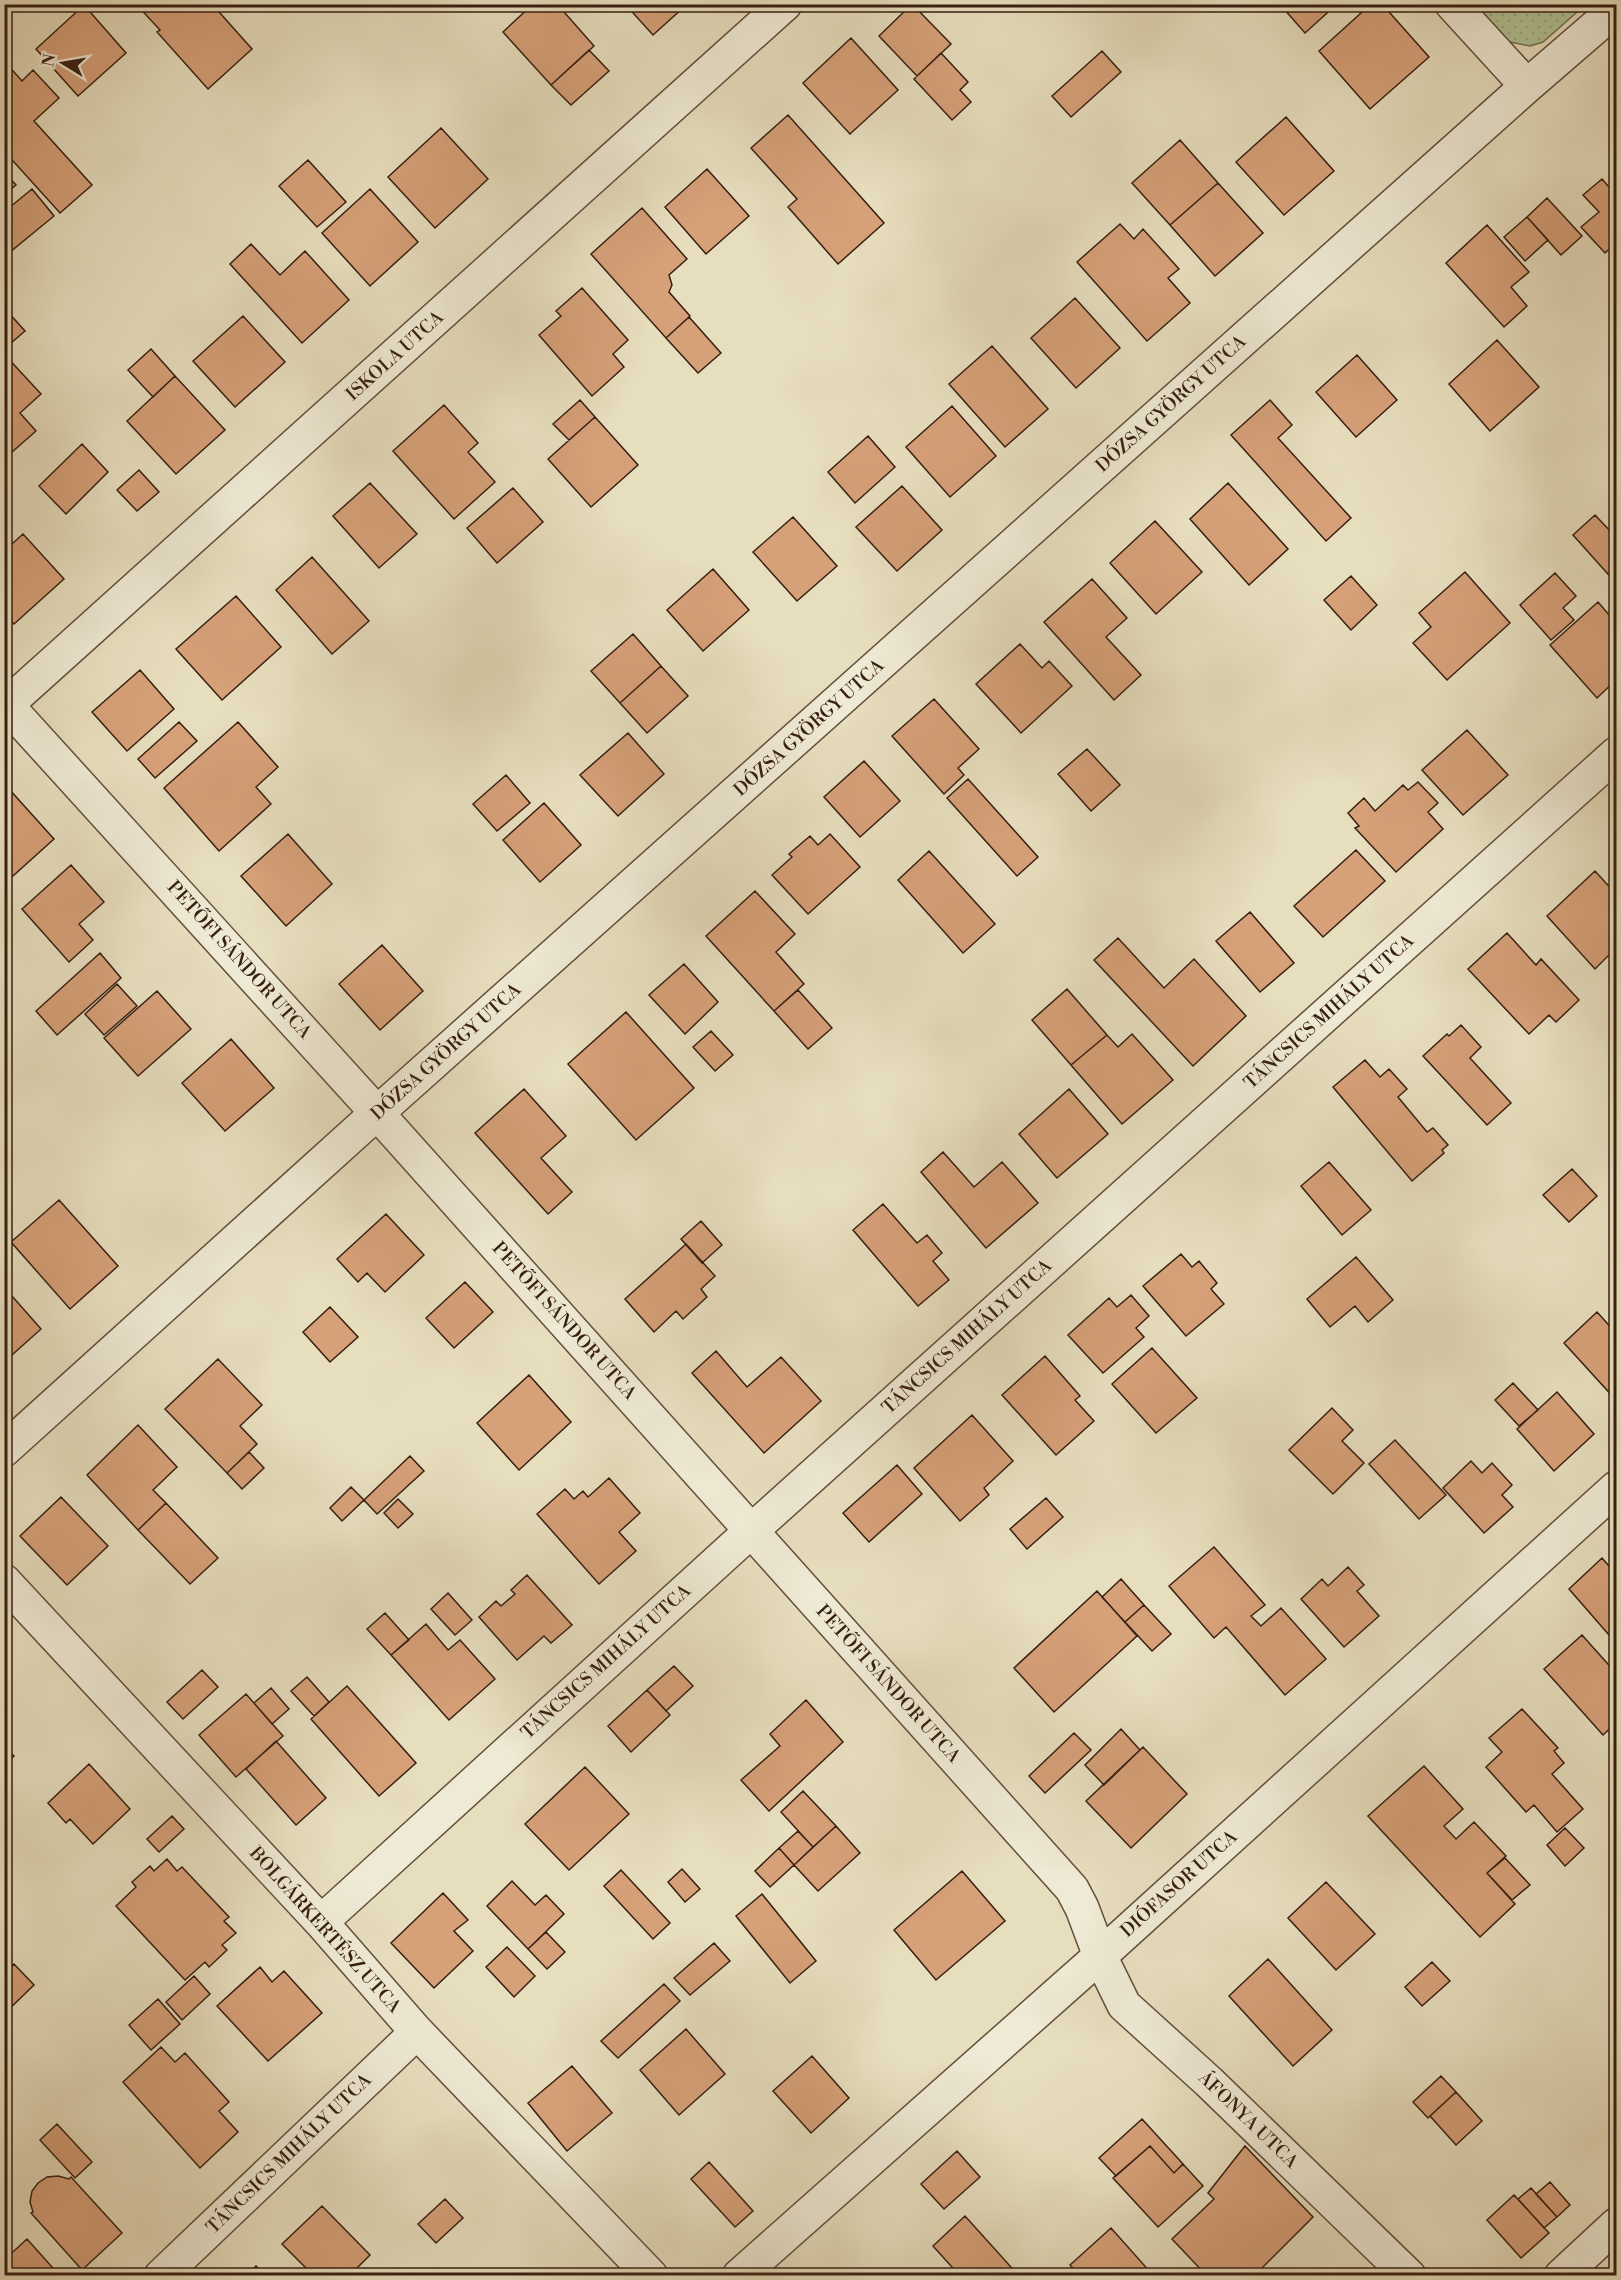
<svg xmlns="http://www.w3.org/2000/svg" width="1621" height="2280" font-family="'Libre Bodoni',serif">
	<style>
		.park { fill: url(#park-dots); stroke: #747052; stroke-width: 1.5 }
		.building { fill: #d6a079; stroke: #371f11; stroke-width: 1.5 }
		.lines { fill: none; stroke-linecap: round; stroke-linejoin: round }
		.street-casing { stroke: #634f3c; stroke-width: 36 }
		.street { stroke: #efead5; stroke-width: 33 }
		.labels { text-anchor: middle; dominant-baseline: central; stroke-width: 6; stroke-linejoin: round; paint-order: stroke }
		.street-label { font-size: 18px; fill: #371f11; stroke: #efead5 }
	</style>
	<defs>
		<pattern id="park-dots" width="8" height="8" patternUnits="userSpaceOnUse" patternTransform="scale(1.5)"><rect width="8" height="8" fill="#b2c294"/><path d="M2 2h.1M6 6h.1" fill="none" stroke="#9aa67f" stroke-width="1.8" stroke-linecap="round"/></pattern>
	</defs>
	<rect width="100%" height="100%" fill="#e7debe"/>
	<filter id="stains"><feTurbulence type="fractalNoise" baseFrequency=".00333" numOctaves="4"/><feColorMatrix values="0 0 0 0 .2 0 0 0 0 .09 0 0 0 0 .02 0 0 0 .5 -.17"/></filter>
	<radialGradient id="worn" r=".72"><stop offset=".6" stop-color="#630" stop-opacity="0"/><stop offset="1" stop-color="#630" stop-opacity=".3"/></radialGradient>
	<path class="park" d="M 1465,5 L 1585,5 L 1543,42 L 1530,46 L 1500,40 Z"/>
	<path class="building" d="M 136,4 L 212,4 L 252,49 L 208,89 L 157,32 L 160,30 Z
		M 533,4 L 557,4 L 594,46 L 551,85 L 503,32 Z
		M 625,4 L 684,4 L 685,6 L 653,35 Z
		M 912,4 L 951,44 L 917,76 L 879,36 Z
		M 1289,4 L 1337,4 L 1305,33 L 1284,9 Z
		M 1371,4 L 1382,4 L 1429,57 L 1370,109 L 1319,51 Z
		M 84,5 L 126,53 L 78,96 L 36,49 Z
		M 851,38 L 898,90 L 850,134 L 803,83 Z
		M 589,50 L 609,71 L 571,105 L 551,85 Z
		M 1102,51 L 1121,72 L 1071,117 L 1052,96 Z
		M 941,53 L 968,82 L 960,90 L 971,102 L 952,120 L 914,79 Z
		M 6,63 L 22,81 L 33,70 L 59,98 L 34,121 L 92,185 L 60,213 L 4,151 Z
		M 788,115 L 884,223 L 838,264 L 788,207 L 797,199 L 751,148 Z
		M 1286,117 L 1334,171 L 1284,215 L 1236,162 Z
		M 441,128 L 488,179 L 435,228 L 388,177 Z
		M 1180,140 L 1218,183 L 1170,225 L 1132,183 Z
		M 308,160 L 346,202 L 317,227 L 279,186 Z
		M 707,169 L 749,216 L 706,254 L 665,207 Z
		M 4,172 L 16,185 L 4,195 Z
		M 1602,179 L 1616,195 L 1616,243 L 1605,253 L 1581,227 L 1599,212 L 1583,195 Z
		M 1218,183 L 1263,233 L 1215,276 L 1170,225 Z
		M 32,189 L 54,216 L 4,257 L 4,212 Z
		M 370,189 L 418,242 L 370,286 L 322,233 Z
		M 1547,198 L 1582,236 L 1561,255 L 1527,217 Z
		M 642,208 L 687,259 L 669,275 L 672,285 L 669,292 L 690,316 L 666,338 L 591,254 Z
		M 1527,217 L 1548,240 L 1525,261 L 1504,237 Z
		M 1120,224 L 1134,239 L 1143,229 L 1179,269 L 1168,278 L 1190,303 L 1147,341 L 1077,262 Z
		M 1487,225 L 1529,272 L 1511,287 L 1527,306 L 1504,327 L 1446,263 Z
		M 251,244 L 280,275 L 305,251 L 349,300 L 302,343 L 230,264 Z
		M 582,288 L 628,340 L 613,354 L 624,367 L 592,396 L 539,335 L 561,316 L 556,311 Z
		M 1075,298 L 1120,348 L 1076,388 L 1031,338 Z
		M 7,311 L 25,331 L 4,349 L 4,313 Z
		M 243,316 L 285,362 L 235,407 L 193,361 Z
		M 689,317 L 721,353 L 698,373 L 666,338 Z
		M 1497,340 L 1539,387 L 1490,431 L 1449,384 Z
		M 992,346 L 1048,409 L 1005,447 L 949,384 Z
		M 151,349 L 175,376 L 153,397 L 128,370 Z
		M 4,354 L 41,394 L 20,413 L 36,431 L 4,459 Z
		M 1357,355 L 1397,400 L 1356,437 L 1316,392 Z
		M 175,376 L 225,430 L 176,474 L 127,421 Z
		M 580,400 L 595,417 L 569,440 L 553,424 Z
		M 1270,400 L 1292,425 L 1278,438 L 1351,518 L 1326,541 L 1231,435 Z
		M 444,405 L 478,443 L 468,452 L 495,482 L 454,519 L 393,451 Z
		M 952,406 L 996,456 L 950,497 L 906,447 Z
		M 595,417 L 638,465 L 591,507 L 548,459 Z
		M 868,436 L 895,467 L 855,503 L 828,472 Z
		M 82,444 L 108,472 L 66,514 L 39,486 Z
		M 139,470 L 159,492 L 137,511 L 117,490 Z
		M 370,483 L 417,534 L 379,568 L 333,516 Z
		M 1228,483 L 1288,549 L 1249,585 L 1190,519 Z
		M 902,486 L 942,530 L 897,571 L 856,527 Z
		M 513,488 L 543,522 L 497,563 L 467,528 Z
		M 1595,515 L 1613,534 L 1616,530 L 1616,583 L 1573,535 Z
		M 793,517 L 837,566 L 797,601 L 753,552 Z
		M 1155,521 L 1202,572 L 1156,614 L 1110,563 Z
		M 23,534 L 64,579 L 14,624 L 4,613 L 4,551 Z
		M 312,557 L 369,621 L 332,654 L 276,590 Z
		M 713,569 L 749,610 L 703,651 L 667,610 Z
		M 1465,572 L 1510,623 L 1447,680 L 1413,643 L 1431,627 L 1419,613 Z
		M 1555,573 L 1576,596 L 1563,608 L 1574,620 L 1551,640 L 1520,605 Z
		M 1351,576 L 1377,605 L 1351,630 L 1324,600 Z
		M 1092,579 L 1127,618 L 1106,637 L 1141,675 L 1114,700 L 1044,622 Z
		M 236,596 L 281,647 L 222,700 L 176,649 Z
		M 1598,602 L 1616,623 L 1616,680 L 1597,698 L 1550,645 Z
		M 633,634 L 661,666 L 620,703 L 591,671 Z
		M 1020,644 L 1042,668 L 1049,661 L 1072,686 L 1021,733 L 976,684 Z
		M 661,666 L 688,696 L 647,733 L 620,703 Z
		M 140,670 L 174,709 L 127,751 L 92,712 Z
		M 934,699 L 979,749 L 958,768 L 964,775 L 944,794 L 892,736 Z
		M 179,722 L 197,741 L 155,778 L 138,759 Z
		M 238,722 L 278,767 L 256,787 L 271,804 L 219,851 L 164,788 Z
		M 1467,730 L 1508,775 L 1463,815 L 1422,770 Z
		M 628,733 L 664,774 L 618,816 L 580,775 Z
		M 1087,749 L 1120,785 L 1091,811 L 1058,774 Z
		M 864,761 L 900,801 L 860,837 L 824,797 Z
		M 506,775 L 530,803 L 497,831 L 473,804 Z
		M 968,779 L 1038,857 L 1017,876 L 947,798 Z
		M 1418,782 L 1438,803 L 1428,812 L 1443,829 L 1396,872 L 1355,828 L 1359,826 L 1348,813 L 1364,798 L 1375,811 L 1403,785 L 1408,790 Z
		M 9,789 L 54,839 L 4,884 L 4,793 Z
		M 544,803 L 581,845 L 540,882 L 503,840 Z
		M 288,834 L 332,884 L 286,926 L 241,876 Z
		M 830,834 L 860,867 L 808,914 L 772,875 L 792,857 L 789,854 L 810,836 L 818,845 Z
		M 1356,850 L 1385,881 L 1323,937 L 1294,906 Z
		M 929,851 L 995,924 L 963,953 L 898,880 Z
		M 71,865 L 104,902 L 79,924 L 93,940 L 69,962 L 22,909 Z
		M 1595,871 L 1616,894 L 1616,948 L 1595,969 L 1547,916 Z
		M 755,891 L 795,934 L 776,952 L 804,984 L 774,1011 L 706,936 Z
		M 1250,912 L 1294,963 L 1260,992 L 1216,941 Z
		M 1507,933 L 1536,965 L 1541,959 L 1579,1000 L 1556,1022 L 1549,1015 L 1529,1034 L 1468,969 Z
		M 1118,938 L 1164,988 L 1194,959 L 1246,1016 L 1193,1066 L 1094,960 Z
		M 382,945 L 423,991 L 380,1030 L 339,984 Z
		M 100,953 L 121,978 L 57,1035 L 36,1011 Z
		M 684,964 L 718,1002 L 685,1034 L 649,995 Z
		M 117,984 L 137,1006 L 104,1035 L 85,1014 Z
		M 1067,989 L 1107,1035 L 1071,1065 L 1032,1020 Z
		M 798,990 L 832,1028 L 808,1049 L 774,1011 Z
		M 157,991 L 191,1029 L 138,1076 L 104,1038 Z
		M 626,1012 L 694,1088 L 636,1140 L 568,1064 Z
		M 1461,1025 L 1481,1047 L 1470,1058 L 1511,1103 L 1487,1125 L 1423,1056 L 1447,1034 L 1449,1036 Z
		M 711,1031 L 733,1055 L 715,1071 L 693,1047 Z
		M 1132,1034 L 1173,1080 L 1122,1124 L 1071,1065 L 1107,1035 L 1118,1047 Z
		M 231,1039 L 274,1088 L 225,1131 L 182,1083 Z
		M 1365,1060 L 1380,1077 L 1389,1069 L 1407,1089 L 1398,1097 L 1427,1132 L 1433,1128 L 1448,1145 L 1442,1150 L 1444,1153 L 1412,1181 L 1333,1087 Z
		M 524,1089 L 566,1136 L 541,1158 L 572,1192 L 548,1214 L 475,1133 Z
		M 1069,1089 L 1108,1134 L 1057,1178 L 1019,1134 Z
		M 943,1152 L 974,1187 L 1002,1162 L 1038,1203 L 986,1248 L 921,1172 Z
		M 1329,1162 L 1371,1210 L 1342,1235 L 1301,1186 Z
		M 1572,1169 L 1597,1196 L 1569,1222 L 1543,1195 Z
		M 59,1200 L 118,1266 L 70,1309 L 11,1242 Z
		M 883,1204 L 917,1243 L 927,1235 L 942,1253 L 933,1261 L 949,1280 L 918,1306 L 853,1230 Z
		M 386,1214 L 424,1255 L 385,1292 L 367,1273 L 358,1282 L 337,1259 Z
		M 701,1221 L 722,1245 L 702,1263 L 681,1239 Z
		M 686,1244 L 715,1276 L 701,1289 L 707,1297 L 683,1319 L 676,1311 L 654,1332 L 625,1299 Z
		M 1181,1254 L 1192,1267 L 1199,1261 L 1217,1283 L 1211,1289 L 1224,1304 L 1186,1336 L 1143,1286 Z
		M 1356,1257 L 1393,1300 L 1368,1322 L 1355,1306 L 1330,1327 L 1307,1299 Z
		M 465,1282 L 493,1312 L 454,1348 L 426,1318 Z
		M 4,1287 L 41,1329 L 4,1362 Z
		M 1131,1295 L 1149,1316 L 1136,1328 L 1144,1337 L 1103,1373 L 1068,1335 L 1109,1298 L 1117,1307 Z
		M 330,1307 L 358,1337 L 330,1362 L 303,1332 Z
		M 1597,1312 L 1616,1333 L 1616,1400 L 1564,1343 Z
		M 1152,1348 L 1197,1398 L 1156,1433 L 1112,1384 Z
		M 716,1351 L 747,1387 L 781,1357 L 821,1401 L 764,1453 L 692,1373 Z
		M 1045,1356 L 1080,1396 L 1075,1400 L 1094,1421 L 1056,1455 L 1002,1395 Z
		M 218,1359 L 262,1405 L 240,1426 L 257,1444 L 227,1473 L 165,1409 Z
		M 529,1375 L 571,1422 L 519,1470 L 477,1423 Z
		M 1513,1383 L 1538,1410 L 1519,1426 L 1495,1400 Z
		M 1557,1392 L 1594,1434 L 1554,1471 L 1517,1429 Z
		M 1332,1408 L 1353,1430 L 1342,1441 L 1364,1463 L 1333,1494 L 1289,1450 Z
		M 972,1415 L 1013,1461 L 984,1488 L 989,1495 L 960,1521 L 914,1468 Z
		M 138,1425 L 177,1467 L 153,1490 L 166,1503 L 138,1530 L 87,1475 Z
		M 1395,1440 L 1446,1495 L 1419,1519 L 1369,1464 Z
		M 249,1452 L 264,1468 L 242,1489 L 227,1473 Z
		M 410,1456 L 424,1471 L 377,1514 L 364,1500 Z
		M 1471,1461 L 1482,1473 L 1492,1463 L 1512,1485 L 1502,1495 L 1513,1507 L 1484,1533 L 1443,1488 Z
		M 897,1465 L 922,1494 L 869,1542 L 843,1513 Z
		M 609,1478 L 640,1513 L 619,1532 L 636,1551 L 599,1584 L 537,1514 L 565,1489 L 574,1499 L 583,1491 L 588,1497 Z
		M 351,1487 L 364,1500 L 342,1521 L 330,1508 Z
		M 61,1497 L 108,1546 L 67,1585 L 20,1536 Z
		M 1046,1498 L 1063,1517 L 1027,1549 L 1010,1529 Z
		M 398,1499 L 413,1514 L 398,1528 L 384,1513 Z
		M 166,1503 L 218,1558 L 190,1584 L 138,1530 Z
		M 1214,1547 L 1265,1605 L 1251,1616 L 1261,1626 L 1281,1608 L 1326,1659 L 1285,1695 L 1226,1627 L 1214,1638 L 1169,1586 Z
		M 1602,1558 L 1616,1574 L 1616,1643 L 1569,1589 Z
		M 1348,1567 L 1364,1585 L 1357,1591 L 1379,1616 L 1344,1647 L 1301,1599 L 1322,1579 L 1328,1586 Z
		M 527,1575 L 572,1625 L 551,1643 L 544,1636 L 517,1660 L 479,1617 L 496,1601 L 501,1606 L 515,1594 L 511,1590 Z
		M 1121,1579 L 1144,1605 L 1125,1622 L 1102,1597 Z
		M 1097,1591 L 1137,1636 L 1054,1712 L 1014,1668 Z
		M 448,1593 L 472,1620 L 455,1635 L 431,1609 Z
		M 1144,1605 L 1171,1634 L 1152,1651 L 1125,1622 Z
		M 385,1613 L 409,1640 L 391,1655 L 367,1629 Z
		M 426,1624 L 448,1650 L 460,1640 L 495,1679 L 449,1720 L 391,1655 Z
		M 1582,1635 L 1616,1673 L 1616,1723 L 1603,1735 L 1544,1669 Z
		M 674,1666 L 693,1686 L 666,1711 L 647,1690 Z
		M 202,1670 L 218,1687 L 183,1719 L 167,1702 Z
		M 307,1677 L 329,1702 L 314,1716 L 291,1691 Z
		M 347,1686 L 416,1763 L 379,1796 L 311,1719 Z
		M 271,1688 L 289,1709 L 272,1724 L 254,1703 Z
		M 647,1690 L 670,1715 L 631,1752 L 608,1726 Z
		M 246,1694 L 283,1736 L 236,1777 L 199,1735 Z
		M 806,1700 L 843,1742 L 769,1811 L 741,1780 L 780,1746 L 770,1734 Z
		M 1522,1709 L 1558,1748 L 1554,1751 L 1564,1763 L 1552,1774 L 1583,1809 L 1557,1832 L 1534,1805 L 1526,1812 L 1486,1767 L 1502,1752 L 1489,1738 Z
		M 1121,1729 L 1140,1750 L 1104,1785 L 1085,1765 Z
		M 1074,1733 L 1091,1750 L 1045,1793 L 1029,1776 Z
		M 276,1741 L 326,1798 L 296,1825 L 246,1769 Z
		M 4,1746 L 14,1756 L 4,1765 Z
		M 1143,1747 L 1187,1794 L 1131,1848 L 1086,1801 Z
		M 89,1764 L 130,1809 L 93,1844 L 70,1819 L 66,1823 L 48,1803 Z
		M 1424,1766 L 1463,1809 L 1444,1826 L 1456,1839 L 1474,1822 L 1506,1856 L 1487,1873 L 1515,1904 L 1480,1937 L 1368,1816 Z
		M 585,1767 L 629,1814 L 569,1870 L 525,1824 Z
		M 803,1791 L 836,1826 L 813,1847 L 781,1812 Z
		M 172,1816 L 184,1829 L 159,1852 L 147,1839 Z
		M 836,1826 L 860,1853 L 818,1891 L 794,1865 Z
		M 1565,1828 L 1584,1848 L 1565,1866 L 1547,1845 Z
		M 798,1831 L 813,1847 L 794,1865 L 779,1848 Z
		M 779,1848 L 794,1865 L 770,1887 L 755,1871 Z
		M 1505,1858 L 1530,1885 L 1512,1900 L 1487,1873 Z
		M 167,1859 L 177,1871 L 182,1867 L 229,1917 L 224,1921 L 236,1933 L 222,1945 L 227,1950 L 209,1967 L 205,1962 L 185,1980 L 116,1906 L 136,1887 L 132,1882 L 150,1866 L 154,1871 Z
		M 682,1869 L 700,1889 L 685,1902 L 668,1882 Z
		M 621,1870 L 670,1923 L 653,1939 L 604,1886 Z
		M 962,1871 L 1005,1921 L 936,1980 L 894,1930 Z
		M 512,1881 L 535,1905 L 546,1895 L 564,1914 L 528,1949 L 487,1906 Z
		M 1326,1882 L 1375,1934 L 1336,1970 L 1288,1918 Z
		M 443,1893 L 468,1920 L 454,1931 L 473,1951 L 434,1988 L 391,1943 Z
		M 762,1894 L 816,1961 L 790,1983 L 736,1916 Z
		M 546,1932 L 565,1952 L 547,1969 L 528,1949 Z
		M 714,1943 L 730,1961 L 690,1995 L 674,1978 Z
		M 507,1947 L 535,1976 L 514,1997 L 486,1967 Z
		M 1268,1959 L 1332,2030 L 1293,2066 L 1229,1996 Z
		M 1432,1962 L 1450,1981 L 1422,2006 L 1405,1987 Z
		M 14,1964 L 34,1985 L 5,2013 L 4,1973 Z
		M 260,1967 L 272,1982 L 284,1971 L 322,2013 L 268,2061 L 217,2006 Z
		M 194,1976 L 210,1994 L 182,2020 L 166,2002 Z
		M 664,1984 L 680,2001 L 618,2058 L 601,2041 Z
		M 158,1999 L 180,2024 L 151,2050 L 129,2025 Z
		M 686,2029 L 725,2074 L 679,2115 L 640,2070 Z
		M 161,2047 L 175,2062 L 185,2053 L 229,2102 L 219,2111 L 238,2132 L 200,2168 L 123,2082 Z
		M 812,2056 L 849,2098 L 811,2133 L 773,2091 Z
		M 572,2066 L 612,2113 L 567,2151 L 528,2103 Z
		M 1441,2076 L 1456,2092 L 1428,2118 L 1413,2102 Z
		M 1456,2092 L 1482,2121 L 1456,2145 L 1430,2116 Z
		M 1142,2119 L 1183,2164 L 1174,2173 L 1150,2146 L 1116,2176 L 1099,2158 Z
		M 57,2124 L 92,2162 L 75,2178 L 40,2140 Z
		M 1150,2146 L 1174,2173 L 1183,2164 L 1203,2186 L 1158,2227 L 1113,2178 Z
		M 1245,2146 L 1313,2217 L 1254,2276 L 1207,2276 L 1172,2239 L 1214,2199 L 1208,2193 Z
		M 957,2151 L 980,2177 L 944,2209 L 921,2184 Z
		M 709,2162 L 753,2211 L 735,2227 L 691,2179 Z
		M 58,2176 L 69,2179 L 71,2177 L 122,2233 L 82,2270 L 31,2213 L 33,2212 L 30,2202 L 32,2191 L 38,2183 L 47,2177 Z
		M 1550,2182 L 1570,2205 L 1557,2217 L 1536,2194 Z
		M 1531,2188 L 1557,2217 L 1544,2228 L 1518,2199 Z
		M 1514,2195 L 1549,2233 L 1521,2258 L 1487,2220 Z
		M 445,2199 L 463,2218 L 436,2243 L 418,2224 Z
		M 322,2206 L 370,2255 L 349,2276 L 314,2276 L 282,2244 Z
		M 965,2216 L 1019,2276 L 960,2276 L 933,2246 Z
		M 1111,2228 L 1152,2274 L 1151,2276 L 1080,2276 L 1070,2265 Z
		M 27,2239 L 60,2276 L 4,2276 L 4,2260 Z
		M 256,2266 L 266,2276 L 246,2276 Z"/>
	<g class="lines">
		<g class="street-casing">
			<path id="street" d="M 1452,4 L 1527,86
				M 4,702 L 377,1113 L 1072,1889 L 1082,1908 L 1100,1956 L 1124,2005 L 1209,2082 L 1409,2276
				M 4,707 L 785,4
				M 4,1450 L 377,1113 L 1527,86 L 1616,9
				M 4,1581 L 321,1922 L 417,2032 L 651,2276
				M 321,1922 L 751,1531 L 1616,754
				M 161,2276 L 417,2032
				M 739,2276 L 1100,1956 L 1616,1488
				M 1561,2276 L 1616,2225"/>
		</g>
		<use href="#street" class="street"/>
	</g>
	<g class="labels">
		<g class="street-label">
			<text transform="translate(395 356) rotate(-42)">ISKOLA UTCA</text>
			<text transform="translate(1171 404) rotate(-42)">DÓZSA GYÖRGY UTCA</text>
			<text transform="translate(809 728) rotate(-42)">DÓZSA GYÖRGY UTCA</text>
			<text transform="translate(239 960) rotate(48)">PETŐFI SÁNDOR UTCA</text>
			<text transform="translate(1329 1012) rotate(-42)">TÁNCSICS MIHÁLY UTCA</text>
			<text transform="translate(446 1052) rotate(-42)">DÓZSA GYÖRGY UTCA</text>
			<text transform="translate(564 1321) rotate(48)">PETŐFI SÁNDOR UTCA</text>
			<text transform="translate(967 1337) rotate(-42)">TÁNCSICS MIHÁLY UTCA</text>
			<text transform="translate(606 1662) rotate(-42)">TÁNCSICS MIHÁLY UTCA</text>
			<text transform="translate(888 1684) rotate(48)">PETŐFI SÁNDOR UTCA</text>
			<text transform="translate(1179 1884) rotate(-42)">DIÓFASOR UTCA</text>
			<text transform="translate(325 1930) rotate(48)">BOLGÁRKERTÉSZ UTCA</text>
			<text transform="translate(1248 2120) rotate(44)">ÁFONYA UTCA</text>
			<text transform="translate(289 2154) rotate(-44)">TÁNCSICS MIHÁLY UTCA</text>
		</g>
	</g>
	<rect width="1621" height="2280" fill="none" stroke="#e7debe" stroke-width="24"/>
	<rect x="6" y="6" width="1609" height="2268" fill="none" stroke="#371f11" stroke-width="3"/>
	<rect x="12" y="12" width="1597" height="2256" fill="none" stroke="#371f11" stroke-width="1.5"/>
	<g transform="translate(63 63) rotate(281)" stroke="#efead5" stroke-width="4.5" paint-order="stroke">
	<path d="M0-4.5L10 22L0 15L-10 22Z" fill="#371f11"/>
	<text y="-9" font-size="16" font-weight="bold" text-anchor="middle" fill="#371f11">N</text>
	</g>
	<rect width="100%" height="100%" filter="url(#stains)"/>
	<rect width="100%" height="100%" fill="url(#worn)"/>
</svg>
